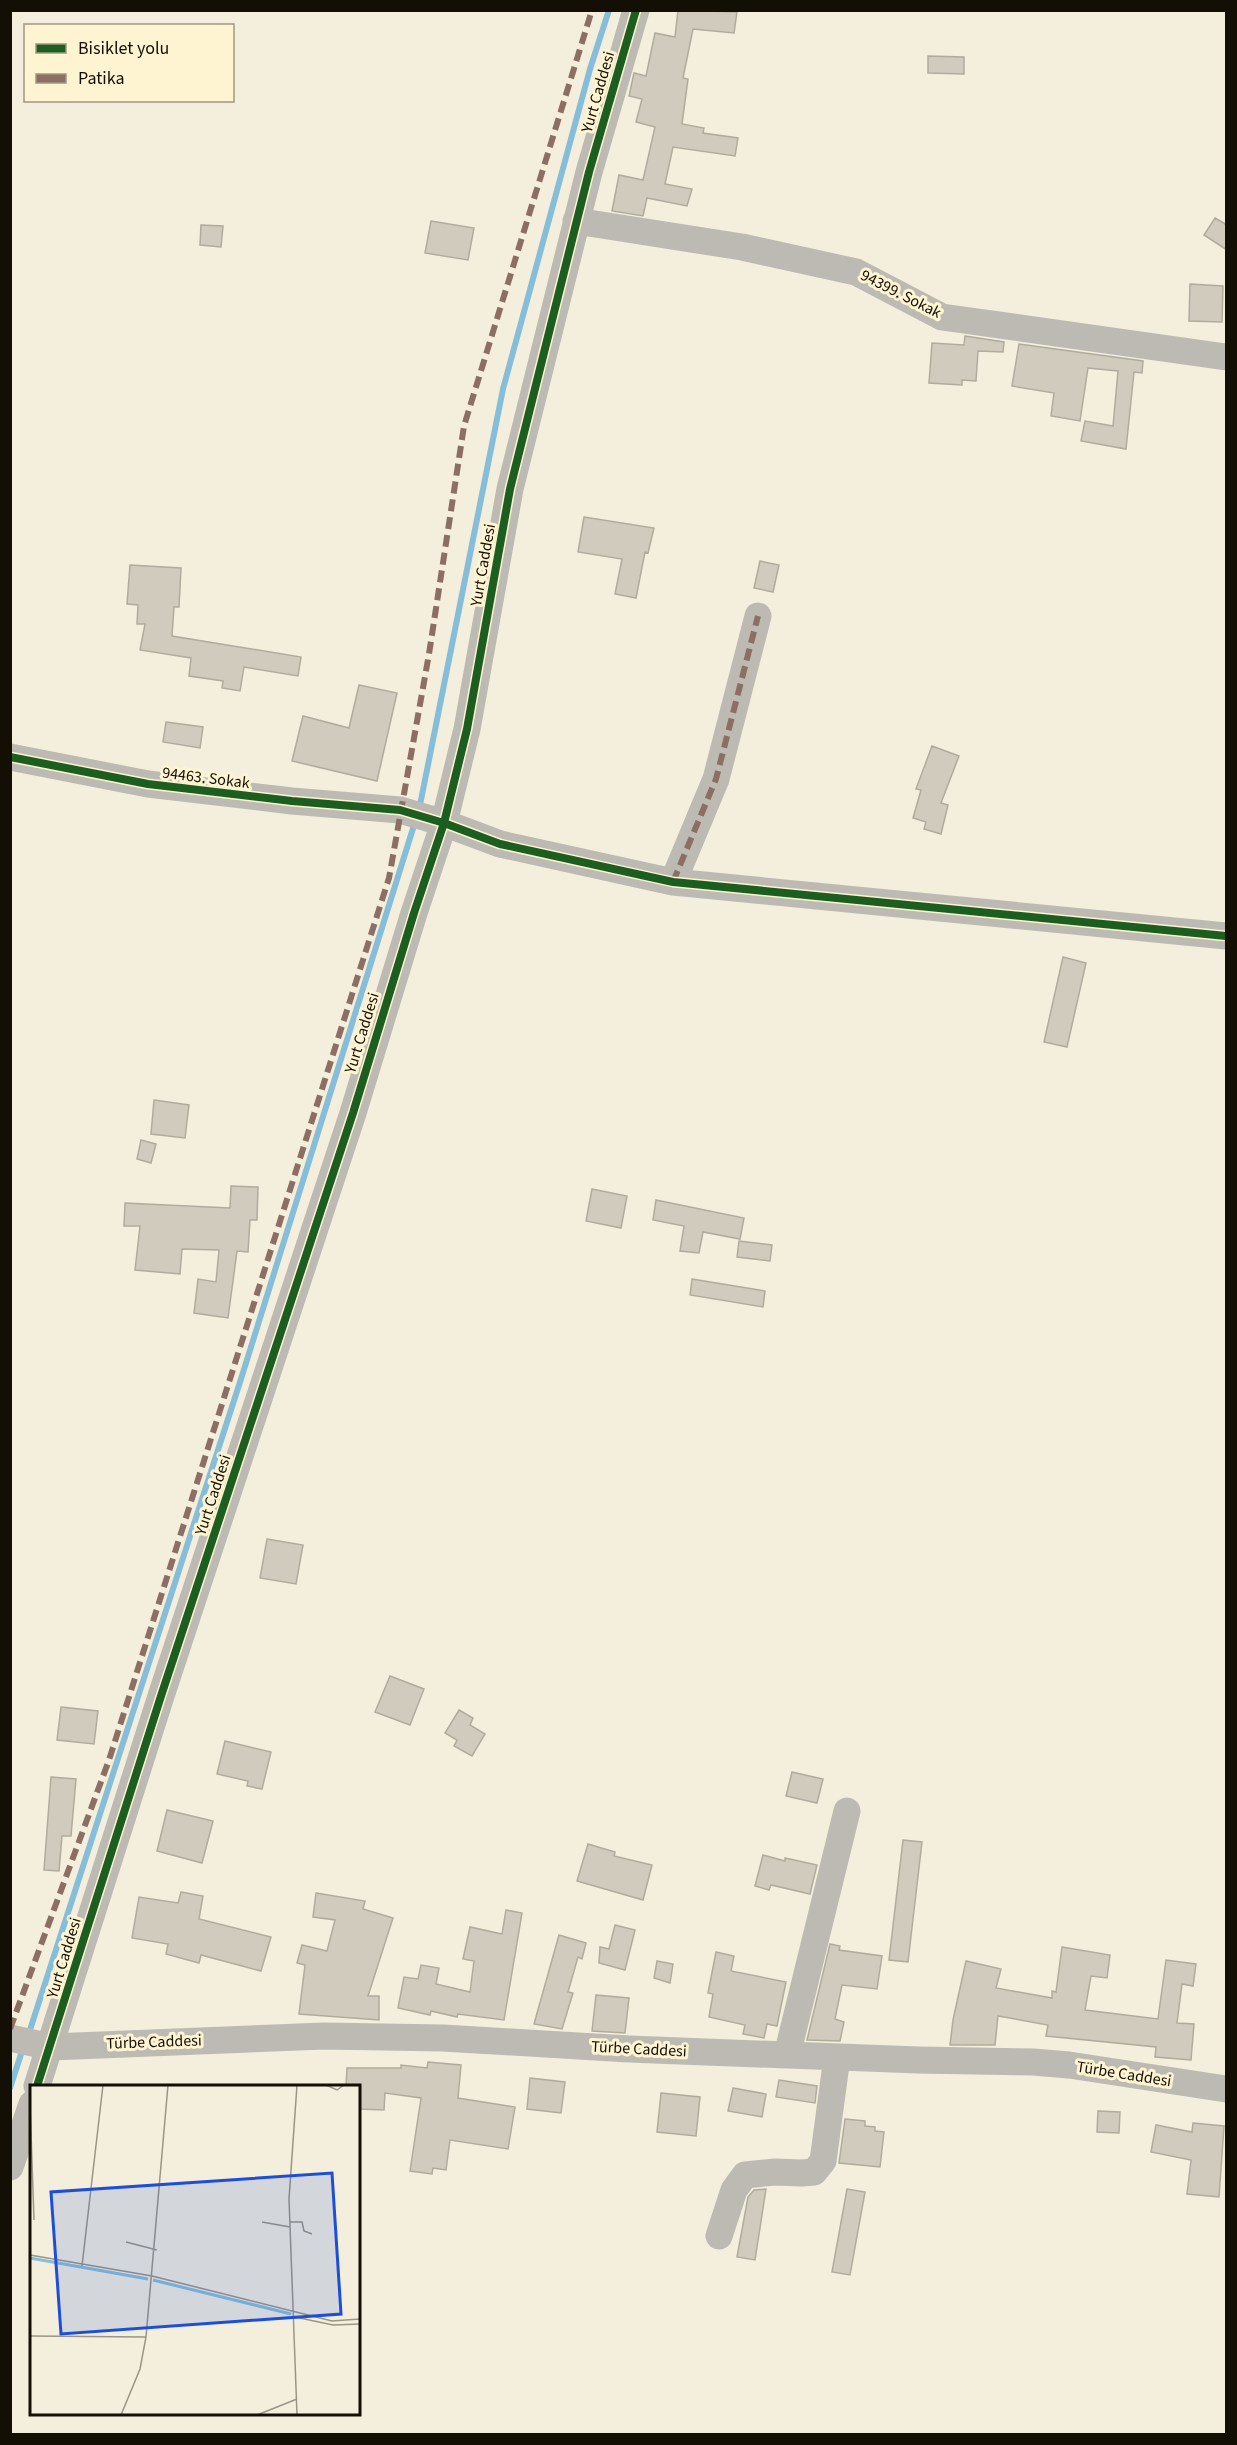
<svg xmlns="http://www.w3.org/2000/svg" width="1237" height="2445" font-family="'Source Sans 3',sans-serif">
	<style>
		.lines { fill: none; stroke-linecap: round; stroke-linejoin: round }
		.stream { stroke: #86beda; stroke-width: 6 }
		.building { fill: #d0cbbd; stroke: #b0ac9d; stroke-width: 1.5 }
		.minor { stroke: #bdbab3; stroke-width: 27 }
		.quiet { stroke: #8d6e63; stroke-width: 6; stroke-dasharray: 12 6; stroke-linecap: butt }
		.cycleway-casing { stroke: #fef4d1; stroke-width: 11 }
		.cycleway { stroke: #1b5e20; stroke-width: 8 }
		.labels { text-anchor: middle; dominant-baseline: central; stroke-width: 6; stroke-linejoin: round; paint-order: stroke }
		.street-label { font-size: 16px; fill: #130f04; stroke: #fef4d1 }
		.inset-river { fill: none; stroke: #86beda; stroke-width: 3 }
		.inset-road { fill: none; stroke: #9a9586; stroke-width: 1.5 }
		.view { fill: #1d4ed8; fill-opacity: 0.15; stroke: #1d4ed8; stroke-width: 3 }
		.inset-edge { fill: none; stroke: #130f04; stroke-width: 3 }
	</style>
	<rect width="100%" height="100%" fill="#f4eedc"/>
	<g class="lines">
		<path class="stream" d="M 419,810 L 503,389 L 590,69 L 609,10
			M 28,2036 L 241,1379 L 415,822
			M 10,2088 L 23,2048"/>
	</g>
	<path class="building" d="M 678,10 L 737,12 L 734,33 L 693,29 L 683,78 L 688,79 L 682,124 L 704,128 L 703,133 L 738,138 L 735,156 L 673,147 L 665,184 L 692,189 L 687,206 L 647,198 L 643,216 L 612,211 L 619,175 L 643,180 L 655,127 L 636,122 L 642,99 L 629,96 L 634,73 L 646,76 L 655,33 L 675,37 Z
		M 928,56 L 964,57 L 964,74 L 928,73 Z
		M 1215,218 L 1227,225 L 1227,250 L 1204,235 Z
		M 431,221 L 474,228 L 468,260 L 425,253 Z
		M 201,225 L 223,226 L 221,247 L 200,245 Z
		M 1190,284 L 1223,286 L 1222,322 L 1189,321 Z
		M 965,336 L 1004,342 L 1003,352 L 978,351 L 976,381 L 962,380 L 962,385 L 929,383 L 932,343 L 964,345 Z
		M 1019,344 L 1143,361 L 1142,373 L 1134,372 L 1126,449 L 1081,441 L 1085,421 L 1113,426 L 1118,371 L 1088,368 L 1080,421 L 1051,416 L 1054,393 L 1012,386 Z
		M 584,517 L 654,528 L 648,553 L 645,552 L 636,598 L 615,594 L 622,559 L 578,552 Z
		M 760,561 L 779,565 L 773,592 L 754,588 Z
		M 130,565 L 181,568 L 179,607 L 174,607 L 172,636 L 301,657 L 298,676 L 244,667 L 240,691 L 222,688 L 223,681 L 189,676 L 191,658 L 140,650 L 145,624 L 137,624 L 138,605 L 127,604 Z
		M 359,685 L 397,693 L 377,781 L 292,761 L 303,716 L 349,728 Z
		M 166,722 L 203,727 L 200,748 L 163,742 Z
		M 932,746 L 959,756 L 941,803 L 948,805 L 941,834 L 924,829 L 926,822 L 913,818 L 921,790 L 916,789 Z
		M 1063,957 L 1086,963 L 1067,1047 L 1044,1042 Z
		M 154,1100 L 189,1105 L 185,1138 L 151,1134 Z
		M 141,1140 L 156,1144 L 151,1163 L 137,1159 Z
		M 231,1186 L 258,1187 L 257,1220 L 250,1220 L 248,1252 L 237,1251 L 228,1318 L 194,1313 L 198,1279 L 216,1282 L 219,1250 L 182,1249 L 180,1274 L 135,1270 L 140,1226 L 124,1226 L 125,1203 L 230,1208 Z
		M 592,1189 L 627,1196 L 621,1228 L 586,1221 Z
		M 656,1200 L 744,1218 L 740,1239 L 703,1232 L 699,1253 L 680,1251 L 684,1226 L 653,1220 Z
		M 739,1241 L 772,1245 L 770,1261 L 737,1257 Z
		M 692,1279 L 765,1291 L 763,1307 L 690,1295 Z
		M 267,1539 L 303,1545 L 296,1584 L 260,1578 Z
		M 390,1676 L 424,1689 L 410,1725 L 375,1712 Z
		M 61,1707 L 98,1711 L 94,1744 L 57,1740 Z
		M 459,1710 L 473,1718 L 470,1725 L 485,1734 L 472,1756 L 454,1746 L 457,1740 L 445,1733 Z
		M 225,1741 L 271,1752 L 262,1789 L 247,1786 L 248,1781 L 217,1774 Z
		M 792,1772 L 823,1779 L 817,1803 L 786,1796 Z
		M 51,1777 L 76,1779 L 71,1836 L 62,1836 L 59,1871 L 44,1870 Z
		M 167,1810 L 213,1821 L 202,1863 L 157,1851 Z
		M 903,1840 L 922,1842 L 908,1962 L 889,1960 Z
		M 588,1844 L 615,1852 L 614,1856 L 652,1865 L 643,1900 L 577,1881 Z
		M 763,1855 L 785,1861 L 785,1858 L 817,1865 L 810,1894 L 771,1885 L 769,1890 L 755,1886 Z
		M 181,1892 L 203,1896 L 199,1919 L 271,1937 L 261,1971 L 201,1955 L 199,1963 L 166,1954 L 168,1944 L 132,1938 L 139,1897 L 178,1903 Z
		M 316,1893 L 365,1901 L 363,1909 L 393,1918 L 368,1996 L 379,1996 L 379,2020 L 299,2014 L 305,1965 L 297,1963 L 302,1945 L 327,1951 L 335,1920 L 313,1917 Z
		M 506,1910 L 522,1913 L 504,2020 L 458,2014 L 457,2017 L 431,2011 L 430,2015 L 398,2008 L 404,1977 L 418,1979 L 421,1965 L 439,1968 L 436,1984 L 470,1992 L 474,1961 L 463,1959 L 470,1927 L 502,1934 Z
		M 615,1925 L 635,1930 L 625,1970 L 599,1963 L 600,1947 L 609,1949 Z
		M 559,1935 L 586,1943 L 582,1959 L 578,1957 L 568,1992 L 573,1993 L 562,2029 L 534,2024 Z
		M 830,1944 L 840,1946 L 839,1950 L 882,1956 L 877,1989 L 842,1985 L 835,2019 L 844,2022 L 840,2041 L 807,2040 Z
		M 1062,1947 L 1110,1955 L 1107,1978 L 1091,1976 L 1085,2010 L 1158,2019 L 1166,1960 L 1196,1964 L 1193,1986 L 1182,1984 L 1177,2023 L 1194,2024 L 1191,2060 L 1155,2057 L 1156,2047 L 1046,2036 L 1048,2025 L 998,2016 L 995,2045 L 950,2045 L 953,2020 L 966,1961 L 1001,1969 L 996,1988 L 1052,1998 L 1052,1991 L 1056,1992 Z
		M 716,1952 L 734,1956 L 731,1971 L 786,1982 L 777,2026 L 767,2024 L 764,2038 L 743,2034 L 745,2025 L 709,2017 L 713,1994 L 708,1993 Z
		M 657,1961 L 673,1964 L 670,1983 L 654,1978 Z
		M 596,1995 L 629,1998 L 625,2033 L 592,2031 Z
		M 428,2062 L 461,2065 L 458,2098 L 515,2107 L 508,2149 L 450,2140 L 446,2170 L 433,2168 L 432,2174 L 410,2171 L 421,2098 L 385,2093 L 384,2110 L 358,2109 L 358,2086 L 346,2086 L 347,2068 L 401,2068 L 401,2065 L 427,2068 Z
		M 530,2078 L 565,2082 L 561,2113 L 527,2109 Z
		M 779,2080 L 817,2086 L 815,2103 L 776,2097 Z
		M 733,2088 L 766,2094 L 762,2117 L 728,2111 Z
		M 661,2093 L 700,2097 L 696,2136 L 657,2132 Z
		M 1098,2111 L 1120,2112 L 1119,2133 L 1097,2132 Z
		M 845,2119 L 865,2121 L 865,2126 L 875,2127 L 875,2131 L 884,2132 L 880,2167 L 839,2163 Z
		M 1193,2123 L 1224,2126 L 1219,2197 L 1187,2194 L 1191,2160 L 1151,2152 L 1156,2125 L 1192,2132 Z
		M 766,2189 L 755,2260 L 737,2257 L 748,2197 L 754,2190 Z
		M 847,2189 L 865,2192 L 850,2275 L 832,2272 Z"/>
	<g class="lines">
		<path class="minor" d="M 576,221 L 742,247 L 856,272 L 942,317 L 1226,357
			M 10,757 L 148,784 L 292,801 L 400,810 L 444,823 L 500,844 L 673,882 L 1226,936
			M 673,882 L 716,779 L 758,616
			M 10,2038 L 51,2047 L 324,2036 L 443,2038 L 629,2049 L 918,2060 L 1033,2062 L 1069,2065 L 1226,2089
			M 787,2055 L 847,1811
			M 37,2086 L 161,1696 L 353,1113 L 414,913 L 444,823 L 467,729 L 510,489 L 589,172 L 636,10
			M 10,2167 L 32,2104
			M 719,2236 L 734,2190 L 745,2175 L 775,2172 L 802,2173 L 814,2172 L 823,2161 L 837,2057"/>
		<path class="quiet" d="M 673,882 L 716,779 L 758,616
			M 10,2029 L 109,1760 L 389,878 L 429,654 L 464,426 L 592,10"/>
		<g class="cycleway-casing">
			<path id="cycleway" d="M 10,757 L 148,784 L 292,801 L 400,810 L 444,823 L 500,844 L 673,882 L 1226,936
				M 37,2086 L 161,1696 L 353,1113 L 414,913 L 444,823 L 467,729 L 510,489 L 589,172 L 636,10"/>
		</g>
		<use href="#cycleway" class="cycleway"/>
	</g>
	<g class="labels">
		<g class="street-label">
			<text transform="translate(598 92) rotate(-74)">Yurt Caddesi</text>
			<text transform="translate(901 294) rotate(27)">94399. Sokak</text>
			<text transform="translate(483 565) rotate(-80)">Yurt Caddesi</text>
			<text transform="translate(206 778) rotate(7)">94463. Sokak</text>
			<text transform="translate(362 1033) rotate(-73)">Yurt Caddesi</text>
			<text transform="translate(213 1495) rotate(-72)">Yurt Caddesi</text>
			<text transform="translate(64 1958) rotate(-73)">Yurt Caddesi</text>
			<text transform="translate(154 2042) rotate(-2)">Türbe Caddesi</text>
			<text transform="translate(639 2049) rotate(3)">Türbe Caddesi</text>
			<text transform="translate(1124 2074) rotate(9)">Türbe Caddesi</text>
		</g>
	</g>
	<g transform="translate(30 2085)">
		<rect width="330" height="330" fill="#f4eedc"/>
		<path class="inset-river" d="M 0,173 L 118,194M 123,195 L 261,229"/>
		<path class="inset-road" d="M 267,0 L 259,114 L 267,330M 296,0 L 307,5 L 314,0M 0,19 L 4,135M 232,137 L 260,142M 260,137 L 272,137 L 274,146 L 282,149M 96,157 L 127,165M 0,170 L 122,191 L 302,236 L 330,234M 52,181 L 73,0M 265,232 L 303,240 L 330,239M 0,251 L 116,252M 91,330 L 110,284 L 116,252 L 138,0M 227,330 L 267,314"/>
		<path class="view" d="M 302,88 L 311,229 L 31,249 L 21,107 Z"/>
		<rect width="330" height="330" class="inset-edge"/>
	</g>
	<rect width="1237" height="2445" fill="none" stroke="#130f04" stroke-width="24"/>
	<rect x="24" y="24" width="210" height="78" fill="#fef4d1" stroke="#a0987f" stroke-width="1.5"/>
	<rect x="36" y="44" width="30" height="9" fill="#1b5e20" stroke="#a0987f" stroke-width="1.5"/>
	<text x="78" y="54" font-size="18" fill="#130f04">Bisiklet yolu</text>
	<rect x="36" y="74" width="30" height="9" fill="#8d6e63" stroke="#a0987f" stroke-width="1.5"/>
	<text x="78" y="84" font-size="18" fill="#130f04">Patika</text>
</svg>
